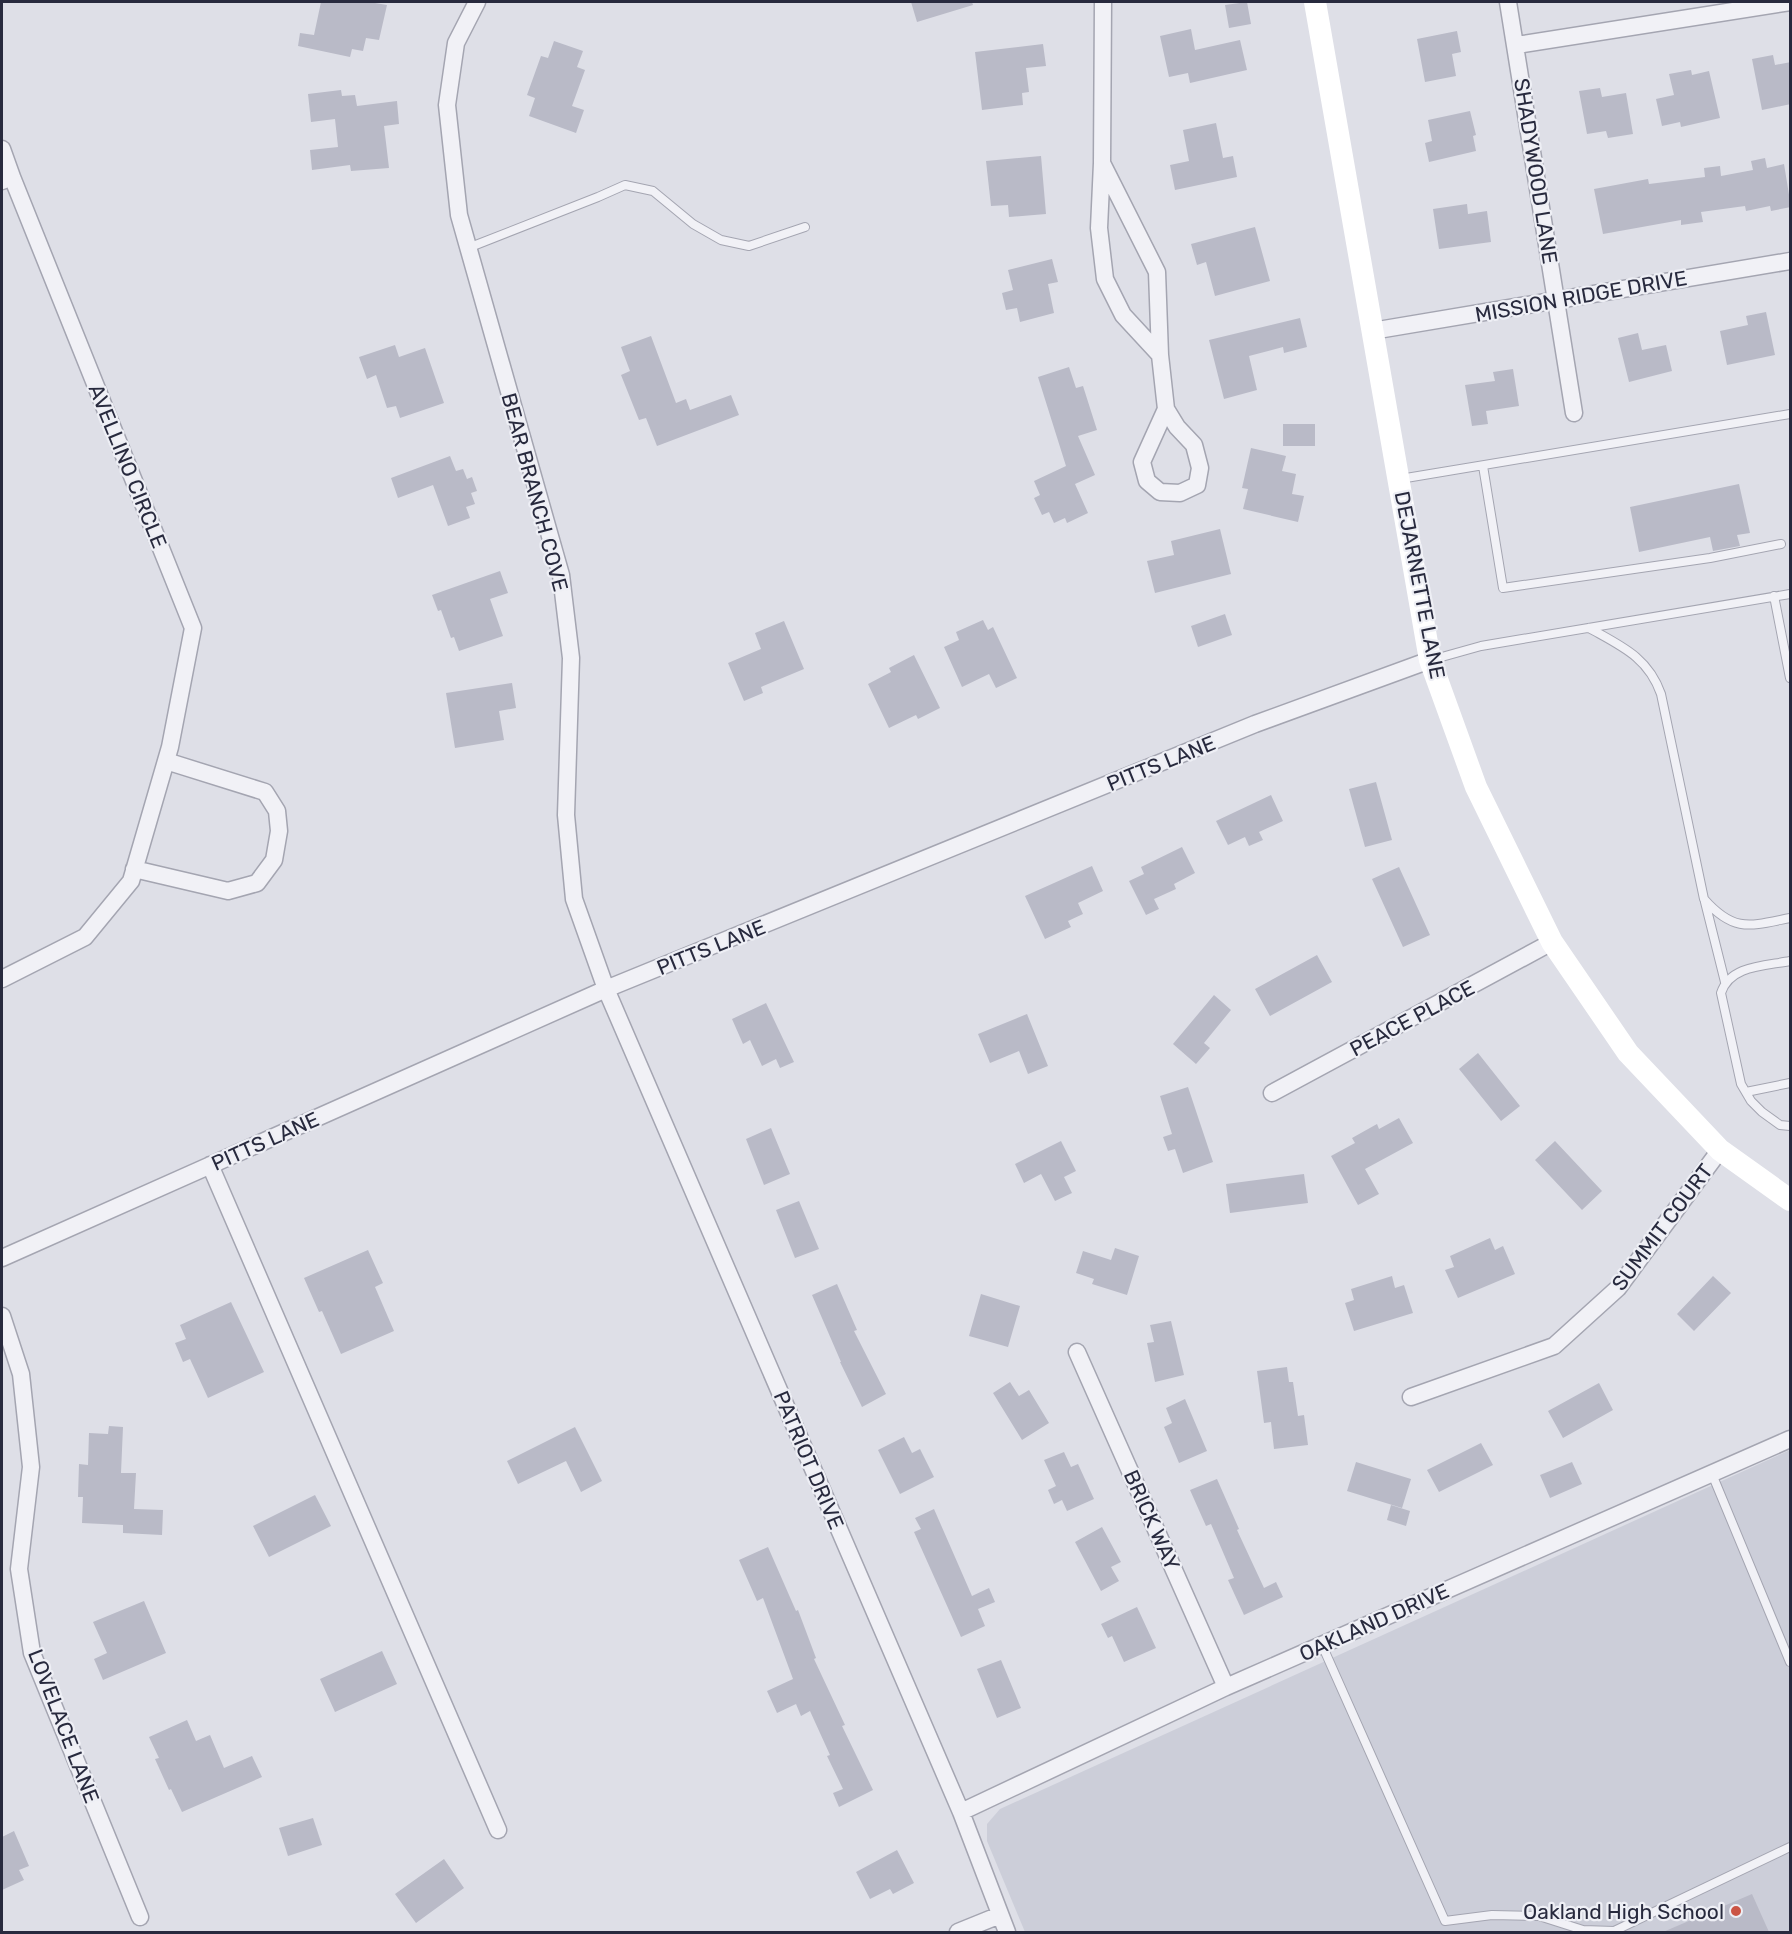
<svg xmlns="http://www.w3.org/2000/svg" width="1792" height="1934" font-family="Rubik,sans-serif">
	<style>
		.built { fill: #ccced9 }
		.building { fill: #b9bac7 }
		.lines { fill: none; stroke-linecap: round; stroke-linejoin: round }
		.service-casing { stroke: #a4a5b1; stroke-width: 10 }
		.minor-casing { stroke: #a4a5b1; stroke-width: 19 }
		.service { stroke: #f1f1f6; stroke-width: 8 }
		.minor { stroke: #f1f1f6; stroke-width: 16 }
		.secondary { stroke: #fff; stroke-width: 22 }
		.poi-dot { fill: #cb5445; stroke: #eeeff5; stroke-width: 2 }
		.labels { text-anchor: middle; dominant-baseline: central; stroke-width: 4.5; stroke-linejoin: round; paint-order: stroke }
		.street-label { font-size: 21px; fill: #282a3e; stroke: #eeeff5 }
		.poi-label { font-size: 21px; fill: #282a3e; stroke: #eeeff5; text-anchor: end }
	</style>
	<rect width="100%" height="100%" fill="#dedfe7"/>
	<path class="built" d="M 1790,1450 L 1790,1932 L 1025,1932 L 987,1841 L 987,1824 L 1000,1809 Z"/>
	<path class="building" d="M 321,2 L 369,2 L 387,5 L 379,40 L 366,38 L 363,51 L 352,49 L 350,57 L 298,46 L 300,33 L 314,35 Z
		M 911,2 L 972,2 L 973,5 L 917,22 Z
		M 1247,2 L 1251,24 L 1229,28 L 1225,5 Z
		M 1191,29 L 1195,50 L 1240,40 L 1247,70 L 1190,83 L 1188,73 L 1169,77 L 1160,36 Z
		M 1457,31 L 1461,52 L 1452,54 L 1456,76 L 1425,82 L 1417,39 Z
		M 554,41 L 583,51 L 577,67 L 585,70 L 572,106 L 584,110 L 576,133 L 529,116 L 535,98 L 527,95 L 541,56 L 548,58 Z
		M 1043,44 L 1046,66 L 1026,68 L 1029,92 L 1022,93 L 1023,105 L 982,110 L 975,52 Z
		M 1773,55 L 1775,65 L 1791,62 L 1791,104 L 1762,110 L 1752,59 Z
		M 1691,70 L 1692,75 L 1709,71 L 1720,118 L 1681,127 L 1680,122 L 1662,126 L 1656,99 L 1674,95 L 1669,74 Z
		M 1600,88 L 1602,97 L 1626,93 L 1633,134 L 1608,138 L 1606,131 L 1587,134 L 1579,91 Z
		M 341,90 L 342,96 L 355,95 L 357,106 L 397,101 L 399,124 L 384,126 L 389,168 L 351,171 L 350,165 L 312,170 L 310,150 L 338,147 L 335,119 L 311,122 L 308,94 Z
		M 1470,111 L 1476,135 L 1473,136 L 1476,151 L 1429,162 L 1425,143 L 1432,141 L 1428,120 Z
		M 1216,123 L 1223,158 L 1233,156 L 1237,177 L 1175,190 L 1170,165 L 1189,161 L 1183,130 Z
		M 1041,156 L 1046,214 L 1009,217 L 1008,205 L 991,206 L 986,161 Z
		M 1765,158 L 1767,168 L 1784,164 L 1791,207 L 1771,211 L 1770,206 L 1746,211 L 1745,206 L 1701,212 L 1703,222 L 1681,225 L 1681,220 L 1603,234 L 1594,189 L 1648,179 L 1649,184 L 1705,177 L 1704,168 L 1720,166 L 1721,176 L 1753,170 L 1751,161 Z
		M 1467,204 L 1468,214 L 1487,211 L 1491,242 L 1439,249 L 1433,209 Z
		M 1255,227 L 1270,281 L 1215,296 L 1206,262 L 1197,265 L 1191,244 Z
		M 1052,259 L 1058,282 L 1048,284 L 1054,313 L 1020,322 L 1017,308 L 1006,310 L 1002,293 L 1013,290 L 1008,270 Z
		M 1766,312 L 1775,355 L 1727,365 L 1720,331 L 1748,325 L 1746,316 Z
		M 1300,318 L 1307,347 L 1284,353 L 1283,347 L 1249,356 L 1257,390 L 1224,399 L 1209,340 Z
		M 1638,333 L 1642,350 L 1666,345 L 1672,371 L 1629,382 L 1618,338 Z
		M 651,336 L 676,403 L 686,399 L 690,410 L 731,395 L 739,415 L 657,446 L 646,418 L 639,420 L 621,375 L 630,371 L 621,347 Z
		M 395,345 L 399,357 L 425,348 L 444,403 L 400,418 L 396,406 L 387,408 L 376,375 L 367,379 L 359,357 Z
		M 1069,367 L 1076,388 L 1083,386 L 1097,430 L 1078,436 L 1095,475 L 1075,484 L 1088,513 L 1067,523 L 1065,518 L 1054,523 L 1049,512 L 1042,515 L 1034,498 L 1040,495 L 1034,481 L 1066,466 L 1038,377 Z
		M 1513,369 L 1519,406 L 1486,411 L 1488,424 L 1472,426 L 1465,385 L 1495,381 L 1493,372 Z
		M 1283,424 L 1315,424 L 1315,446 L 1283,446 Z
		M 1251,448 L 1286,456 L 1282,471 L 1296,474 L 1292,494 L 1304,496 L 1298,522 L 1243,509 L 1248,489 L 1242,488 Z
		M 450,456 L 456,471 L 463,469 L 467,479 L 472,477 L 477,491 L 471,493 L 475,504 L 466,507 L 470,518 L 448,526 L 433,485 L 398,498 L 391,478 Z
		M 1739,484 L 1750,533 L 1737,535 L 1740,546 L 1713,551 L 1710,537 L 1639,552 L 1630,507 Z
		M 1220,529 L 1231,574 L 1155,593 L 1147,561 L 1174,555 L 1171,541 Z
		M 500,571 L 508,593 L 490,599 L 503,636 L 459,651 L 454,637 L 451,638 L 441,610 L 438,611 L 432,595 Z
		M 1225,614 L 1232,635 L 1198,647 L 1191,626 Z
		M 983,620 L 988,630 L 993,627 L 1017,678 L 996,688 L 989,674 L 962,687 L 944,647 L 959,640 L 956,632 Z
		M 784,621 L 804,669 L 761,687 L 763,693 L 744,701 L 728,663 L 761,649 L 755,633 Z
		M 914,655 L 940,708 L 918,719 L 916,715 L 889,728 L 868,684 L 891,672 L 889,668 Z
		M 512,683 L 516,708 L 499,711 L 504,740 L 455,748 L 446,693 Z
		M 1376,782 L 1392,840 L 1365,847 L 1349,789 Z
		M 1271,795 L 1283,821 L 1259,832 L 1263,840 L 1249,846 L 1245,837 L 1228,845 L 1216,821 Z
		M 1182,847 L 1195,873 L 1174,884 L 1176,889 L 1154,899 L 1159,909 L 1146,915 L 1129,881 L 1144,874 L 1141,867 Z
		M 1092,866 L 1103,891 L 1078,903 L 1083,914 L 1068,921 L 1071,927 L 1045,939 L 1025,896 Z
		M 1399,867 L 1430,935 L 1403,947 L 1372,879 Z
		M 1317,955 L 1332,982 L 1270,1016 L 1255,989 Z
		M 1214,995 L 1231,1010 L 1204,1043 L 1210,1048 L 1196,1064 L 1173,1044 Z
		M 766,1003 L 794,1062 L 780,1068 L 776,1059 L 762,1066 L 750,1040 L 743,1044 L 732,1019 Z
		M 1027,1014 L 1048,1066 L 1028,1074 L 1019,1051 L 990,1063 L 978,1034 Z
		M 1478,1053 L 1520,1106 L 1501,1121 L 1459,1069 Z
		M 1188,1087 L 1213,1162 L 1183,1173 L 1175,1149 L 1168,1151 L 1163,1137 L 1172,1134 L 1160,1096 Z
		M 1399,1118 L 1413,1143 L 1365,1169 L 1379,1194 L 1358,1205 L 1331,1156 L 1355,1143 L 1352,1138 L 1377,1124 L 1379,1129 Z
		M 771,1128 L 790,1174 L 764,1185 L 746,1139 Z
		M 1061,1141 L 1076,1171 L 1064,1177 L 1072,1193 L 1055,1201 L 1041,1174 L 1024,1183 L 1015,1164 Z
		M 1555,1141 L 1602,1191 L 1582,1210 L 1535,1160 Z
		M 1304,1174 L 1308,1203 L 1230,1213 L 1226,1184 Z
		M 799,1201 L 819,1249 L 795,1258 L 776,1210 Z
		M 1490,1238 L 1495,1250 L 1503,1246 L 1515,1274 L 1458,1298 L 1445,1270 L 1454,1267 L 1450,1256 Z
		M 1115,1248 L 1139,1256 L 1127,1295 L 1092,1284 L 1094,1279 L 1076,1273 L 1083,1251 L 1111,1260 Z
		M 368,1250 L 383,1283 L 375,1287 L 394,1331 L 341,1354 L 322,1311 L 319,1312 L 304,1278 Z
		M 1392,1276 L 1395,1288 L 1404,1285 L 1413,1313 L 1354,1331 L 1345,1303 L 1354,1300 L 1351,1289 Z
		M 1713,1276 L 1731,1293 L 1694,1331 L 1677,1314 Z
		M 837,1284 L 857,1330 L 854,1331 L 886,1394 L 862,1407 L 840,1362 L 841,1362 L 812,1295 Z
		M 981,1294 L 1020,1306 L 1008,1347 L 969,1336 Z
		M 231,1302 L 264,1372 L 208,1398 L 190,1359 L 183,1362 L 175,1343 L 186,1339 L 180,1325 Z
		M 1171,1321 L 1184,1375 L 1155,1382 L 1147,1343 L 1154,1342 L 1150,1325 Z
		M 1287,1367 L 1289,1382 L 1293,1382 L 1298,1416 L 1304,1415 L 1308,1445 L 1274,1449 L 1271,1422 L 1264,1423 L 1257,1371 Z
		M 1010,1382 L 1019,1396 L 1029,1390 L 1049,1423 L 1022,1440 L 993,1393 Z
		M 1599,1383 L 1613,1410 L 1563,1438 L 1548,1411 Z
		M 1185,1399 L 1207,1451 L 1179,1463 L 1164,1427 L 1172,1423 L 1166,1408 Z
		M 109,1426 L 123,1427 L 121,1473 L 136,1473 L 134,1509 L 163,1510 L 162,1535 L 123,1533 L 123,1525 L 82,1523 L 83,1497 L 78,1497 L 79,1464 L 88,1465 L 89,1433 L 108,1434 Z
		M 575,1427 L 602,1481 L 581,1492 L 566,1461 L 518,1484 L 507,1461 Z
		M 904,1437 L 912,1453 L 920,1449 L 934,1477 L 900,1494 L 878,1450 Z
		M 1481,1443 L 1493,1465 L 1439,1492 L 1427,1470 Z
		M 1064,1452 L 1071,1467 L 1078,1464 L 1094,1499 L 1067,1511 L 1062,1500 L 1054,1504 L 1048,1490 L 1056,1486 L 1044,1460 Z
		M 1356,1462 L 1411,1479 L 1402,1508 L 1347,1491 Z
		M 1572,1462 L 1582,1484 L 1550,1498 L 1540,1475 Z
		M 1217,1479 L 1239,1529 L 1237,1530 L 1264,1588 L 1276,1582 L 1283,1597 L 1244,1615 L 1228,1580 L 1234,1578 L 1211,1524 L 1206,1526 L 1190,1490 Z
		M 315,1495 L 331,1526 L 269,1557 L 253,1526 Z
		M 1391,1505 L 1410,1511 L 1406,1526 L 1387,1520 Z
		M 934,1509 L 972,1596 L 989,1588 L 995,1602 L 978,1609 L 985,1626 L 961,1637 L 914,1532 L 921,1529 L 915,1518 Z
		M 1102,1527 L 1121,1562 L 1111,1567 L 1119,1581 L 1101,1591 L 1075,1542 Z
		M 768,1547 L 796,1611 L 798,1610 L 816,1658 L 814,1659 L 845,1725 L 842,1726 L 873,1790 L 839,1807 L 833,1793 L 843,1789 L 827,1756 L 830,1755 L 810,1711 L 801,1716 L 796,1704 L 777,1713 L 767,1691 L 793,1679 L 763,1598 L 757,1601 L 739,1560 Z
		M 144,1601 L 166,1653 L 103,1680 L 94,1659 L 107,1653 L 93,1622 Z
		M 1137,1607 L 1156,1648 L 1124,1662 L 1112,1636 L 1108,1638 L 1101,1624 Z
		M 382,1651 L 397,1684 L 335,1712 L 320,1679 Z
		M 1001,1660 L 1021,1708 L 997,1718 L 977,1669 Z
		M 187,1720 L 196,1741 L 210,1735 L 224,1768 L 252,1756 L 262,1777 L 182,1812 L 171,1789 L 169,1790 L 155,1759 L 159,1758 L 149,1737 Z
		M 313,1818 L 322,1845 L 288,1856 L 279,1828 Z
		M 14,1831 L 29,1866 L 19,1870 L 24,1880 L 2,1890 L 2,1837 Z
		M 897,1850 L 914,1883 L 893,1894 L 890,1889 L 870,1899 L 856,1872 Z
		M 444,1859 L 464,1888 L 416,1923 L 395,1894 Z
		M 1752,1894 L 1769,1932 L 1663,1932 Z"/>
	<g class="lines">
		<g class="service-casing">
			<path id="service" d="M 468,248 L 598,197 L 625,185 L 653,191 L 693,224 L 721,240 L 749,246 L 805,227
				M 1483,466 L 1503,588 L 1710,558 L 1781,544
				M 1400,479 L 1790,414
				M 1774,596 L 1790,678
				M 1589,628 C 1621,646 1648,657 1661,694 L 1704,899 C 1734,933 1750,926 1790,918
				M 1431,660 L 1481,646 L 1790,594
				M 1705,902 L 1725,982
				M 1790,961 C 1765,966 1730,965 1721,993 L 1741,1084 L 1751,1101 L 1762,1112 L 1780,1125 L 1790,1126
				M 1746,1092 L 1790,1083
				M 1712,1474 L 1790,1662
				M 1322,1645 L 1445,1921 L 1492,1915 L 1539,1916 L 1583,1930 L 1614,1931 L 1790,1847"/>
		</g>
		<g class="minor-casing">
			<path id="minor" d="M 477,2 L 456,43 L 447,105 L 459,215 L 561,575 L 571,658 L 566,815 L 574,899 L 606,989 L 961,1812 L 1007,1932
				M 1103,2 L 1102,163 L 1099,228 L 1105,279 L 1123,315 L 1160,355
				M 1508,2 L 1574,413
				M 1517,45 L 1790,2
				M 2,149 L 12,177
				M 1102,163 L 1157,272 L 1160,355 L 1166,409 L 1177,427 L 1194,445 L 1200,468 L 1197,485 L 1180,493 L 1160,492 L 1147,481 L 1142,462 L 1166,409
				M 2,181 L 12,177 L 193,628 L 170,747 L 131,881 L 85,937 L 2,979
				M 1372,331 L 1790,261
				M 134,869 L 228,891 L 257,883 L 274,860 L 279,831 L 277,811 L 265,792 L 166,761
				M 1272,1093 L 1552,942
				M 210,1165 L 498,1830
				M 2,1258 L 606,989 L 1255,724 L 1430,660
				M 2,1316 L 21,1374 L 31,1467 L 19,1569 L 32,1653 L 140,1917
				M 1077,1352 L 1226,1687
				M 1411,1397 L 1554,1346 L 1618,1288 L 1720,1150
				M 961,1812 L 1226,1687 L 1790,1439
				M 958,1932 L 1000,1915"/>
		</g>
		<use href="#service" class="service"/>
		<use href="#minor" class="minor"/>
		<path class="secondary" d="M 1315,2 L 1430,660 L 1476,787 L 1552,942 L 1628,1053 L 1720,1150 L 1790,1200"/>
	</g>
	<circle class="poi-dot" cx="1736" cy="1911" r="6"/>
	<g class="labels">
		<g class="street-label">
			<text transform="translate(1536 171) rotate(81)">SHADYWOOD LANE</text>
			<text transform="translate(1581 296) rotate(-10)">MISSION RIDGE DRIVE</text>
			<text transform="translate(128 466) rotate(68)">AVELLINO CIRCLE</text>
			<text transform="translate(535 492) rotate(75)">BEAR BRANCH COVE</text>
			<text transform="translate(1420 585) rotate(79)">DEJARNETTE LANE</text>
			<text transform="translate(1161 763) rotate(-22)">PITTS LANE</text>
			<text transform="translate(711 947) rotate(-22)">PITTS LANE</text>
			<text transform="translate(1412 1018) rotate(-28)">PEACE PLACE</text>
			<text transform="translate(265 1141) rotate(-24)">PITTS LANE</text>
			<text transform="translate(1662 1227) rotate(-53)">SUMMIT COURT</text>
			<text transform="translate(809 1460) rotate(67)">PATRIOT DRIVE</text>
			<text transform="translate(1152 1520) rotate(66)">BRICK WAY</text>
			<text transform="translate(1374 1622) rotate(-24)">OAKLAND DRIVE</text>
			<text transform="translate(64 1726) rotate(69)">LOVELACE LANE</text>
		</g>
		<g class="poi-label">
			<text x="1724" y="1911">Oakland High School</text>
		</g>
	</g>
	<rect width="1792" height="1934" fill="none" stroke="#282a3e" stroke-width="6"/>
</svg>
